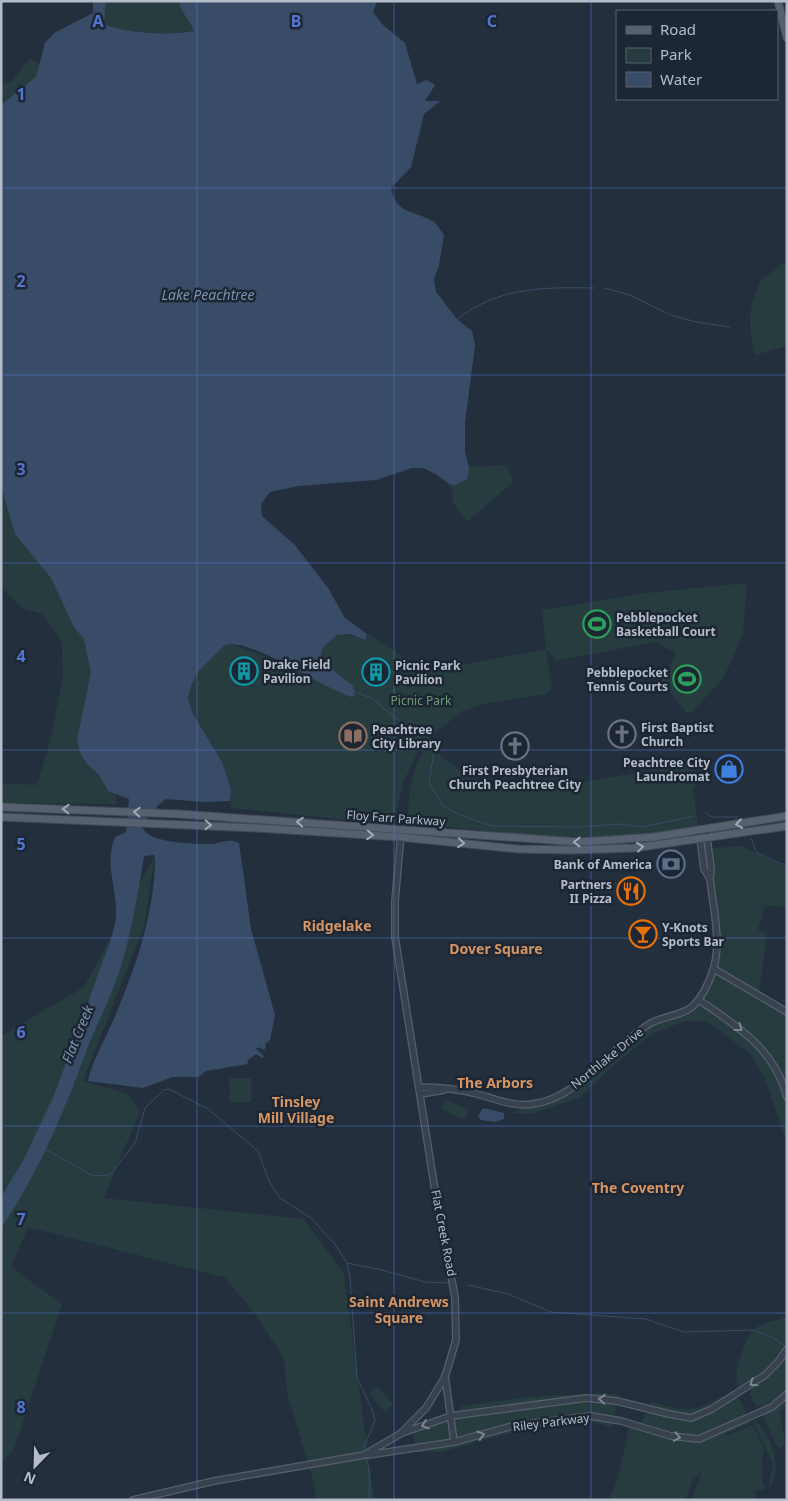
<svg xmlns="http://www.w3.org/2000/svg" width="788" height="1501" font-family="'Noto Sans',sans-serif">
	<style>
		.green { fill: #263c3f }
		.water { fill: #394c67 }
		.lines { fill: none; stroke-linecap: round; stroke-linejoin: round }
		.stream { stroke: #394c67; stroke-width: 1 }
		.tertiary-casing { stroke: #565f6c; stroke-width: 8 }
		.primary-casing { stroke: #414a57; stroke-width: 9 }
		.tertiary { stroke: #38414e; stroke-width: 5.5 }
		.primary { stroke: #56606e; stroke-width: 7 }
		.oneway { stroke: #a1aab7 }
		.oneway2 { stroke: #7c8592 }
		.grid { fill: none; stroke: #5274d3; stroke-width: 1; stroke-opacity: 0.55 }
		.labels { text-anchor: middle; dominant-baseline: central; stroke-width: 5; stroke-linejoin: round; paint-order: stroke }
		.poi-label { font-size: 12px; font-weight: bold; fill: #b4bcc9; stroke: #1d2633; text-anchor: start }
		.park-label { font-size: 12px; fill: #6b9a76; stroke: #1d2633 }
		.street-label { font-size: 12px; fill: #b4bcc9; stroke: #1d2633 }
		.water-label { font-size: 14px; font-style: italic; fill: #7c92b1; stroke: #1d2633 }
		.neighbourhood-label { font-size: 14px; font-weight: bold; fill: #d59563; stroke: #1d2633 }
		.grid-label { font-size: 16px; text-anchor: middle; font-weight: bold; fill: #5274d3; stroke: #1d2633; stroke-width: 5; stroke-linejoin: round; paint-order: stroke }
	</style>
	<rect width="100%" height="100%" fill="#242f3e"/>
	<path class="green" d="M 106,1 L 179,1 C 179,11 191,22 194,32 C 169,34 127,34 104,24 Z
		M 30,58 L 45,68 L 23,92 L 1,105 L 1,84 L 12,81 Z
		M 787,260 L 787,346 L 755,355 C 747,325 748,302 764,276 L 767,276 Z
		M 506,465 L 514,481 L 467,522 L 453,503 L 452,493 L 449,484 L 462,483 L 467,476 L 469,467 Z
		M 1,471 L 92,643 L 117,804 L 1,803 L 1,783 L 37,785 L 48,749 L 63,678 L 62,645 L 60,638 L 42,614 L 24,609 L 1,588 Z
		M 747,583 L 743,635 L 724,677 L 692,712 L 686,712 L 662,682 L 676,653 L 655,642 L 554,661 L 553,656 L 546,650 L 552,687 L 547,694 L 488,703 L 462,711 L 421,745 L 403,783 L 394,821 L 368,822 L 231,808 L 231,789 L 222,762 L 193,714 L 188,699 L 191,686 L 198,672 L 225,645 L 230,644 L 298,668 L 320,660 C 324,633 343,630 365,640 L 368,634 L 397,653 L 409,664 L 432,669 L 456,666 L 546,649 L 542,610 L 646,593 Z
		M 427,746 L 482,786 L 582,782 L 653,770 L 669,762 L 691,757 L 696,785 L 693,791 L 699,830 L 579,842 L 408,822 C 408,795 411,768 427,746 Z
		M 741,846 L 787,868 L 787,908 L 765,905 L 758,930 L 767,933 L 759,995 L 787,1013 L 787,1143 L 765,1079 L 750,1054 L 706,1021 L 685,1021 L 653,1033 L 613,1066 L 581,1097 L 531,1114 L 512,1113 L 570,1085 L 612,1048 L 644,1024 L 691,1008 L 714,969 L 716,952 L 709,854 L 713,848 Z
		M 155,855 L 144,927 L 83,1081 L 128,1094 L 140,1111 L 104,1198 L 304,1219 L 344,1274 L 374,1500 L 316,1500 L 315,1486 L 287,1393 L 284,1358 L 253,1311 L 224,1277 L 28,1227 L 11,1267 L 62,1304 L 14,1449 L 1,1464 L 1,1036 L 84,987 Z
		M 229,1078 L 251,1078 L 251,1102 L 230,1102 Z
		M 446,1100 L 467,1109 L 468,1112 L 464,1119 L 443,1110 L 442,1107 Z
		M 787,1316 L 787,1361 L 774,1355 L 777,1358 L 763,1372 L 738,1388 C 732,1377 745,1334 757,1327 C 766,1321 778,1322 787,1316 Z
		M 781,1360 L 787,1362 L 787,1390 L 763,1407 L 755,1405 L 750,1394 L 752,1385 Z
		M 377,1386 L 393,1404 L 385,1412 L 369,1394 Z
		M 602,1393 L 620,1395 L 611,1427 L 586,1420 L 525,1429 L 441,1452 L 415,1452 L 414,1433 L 424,1426 L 451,1416 L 463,1406 L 527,1397 Z
		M 722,1396 L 726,1401 L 737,1396 L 747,1414 L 730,1422 L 728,1428 L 749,1420 L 751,1423 L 727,1433 L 725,1436 L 753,1425 L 765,1451 L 762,1456 L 763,1485 L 766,1487 L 765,1489 L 753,1491 L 756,1493 L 754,1500 L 691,1500 L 702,1472 L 693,1479 L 685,1500 L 609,1500 L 618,1478 L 630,1424 L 640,1427 L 650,1402 C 686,1410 688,1416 722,1396 Z
		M 787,1396 L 787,1405 L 780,1411 L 785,1444 L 780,1448 L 777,1446 L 763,1417 L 766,1411 Z
		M 752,1419 C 770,1428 783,1469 771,1486 L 769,1484 L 773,1464 Z"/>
	<path class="water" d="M 93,1 L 106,1 L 104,24 C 124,33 172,36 194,31 C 191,21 179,11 179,1 L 377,1 L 373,12 L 383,25 L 405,43 L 417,84 L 427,80 L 435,85 L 425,101 L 440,101 L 424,114 L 411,167 L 391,188 C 396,215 415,210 434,222 C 438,225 441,231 444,235 L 439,265 L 434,279 L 436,292 L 457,319 L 472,331 L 475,345 L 465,423 L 465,452 L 469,467 L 467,479 L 456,485 L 449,484 L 436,474 L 423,468 L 412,468 L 376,480 L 298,486 L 270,492 L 261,504 L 262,516 L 294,544 L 328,588 L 345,618 L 367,634 L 365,640 L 350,634 L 337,635 L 326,644 L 322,650 L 320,660 L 353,686 L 355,695 L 352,697 C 324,689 251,637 225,645 L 198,672 L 191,686 L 188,699 L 193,714 L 222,762 L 231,789 L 230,801 L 205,802 L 166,799 L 157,806 L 157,810 L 149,815 L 142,826 C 146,844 196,844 212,844 C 221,843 230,838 239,843 L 251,929 L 275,1015 L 270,1040 L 265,1044 L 266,1047 L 264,1050 L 259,1047 L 256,1049 L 264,1056 L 262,1058 L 256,1054 L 247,1061 L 248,1064 L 206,1071 L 198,1077 L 173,1077 L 143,1088 L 88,1081 C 92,1061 105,1040 113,1021 C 135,969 155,914 155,858 L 154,855 L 144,856 C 137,897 131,939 117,978 C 109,1001 98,1022 89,1044 C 65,1109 40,1171 1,1228 L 1,1197 L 24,1159 L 55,1093 L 111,939 C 114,929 117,919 116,908 C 115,883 105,862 115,837 L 126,832 L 129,799 L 108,791 L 99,775 L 87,764 L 80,753 L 77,740 L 91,672 L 84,639 L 74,627 L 51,578 L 15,534 L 1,486 L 1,105 L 36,77 L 45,43 L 54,33 L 93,13 Z
		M 483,1108 L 504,1113 L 504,1119 L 495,1122 L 481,1120 L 478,1116 Z"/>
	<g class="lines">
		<path class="stream" d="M 604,288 L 630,295 L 671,315 L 696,322 L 730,327
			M 457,319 C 500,287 542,287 594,288
			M 354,691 L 373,699 L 423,741
			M 434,751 L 429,782 L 443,806 L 460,815 L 492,826 L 578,827 L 619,824 L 642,827 L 694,816
			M 706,813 L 712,817 L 737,817
			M 751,838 L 756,852 L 781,864 L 787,864
			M 45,1149 L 93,1176 L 110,1175 L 135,1143 L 145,1108 L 164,1090 L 169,1089 L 208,1109 L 258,1151 L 269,1181 L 280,1198 L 311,1218 L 334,1243 L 347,1263 L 350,1278 L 357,1378 L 371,1407 L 375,1420 L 363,1450
			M 347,1263 L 378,1269 L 425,1282 L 449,1283
			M 468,1285 L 508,1294 L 551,1312 L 646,1319 L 684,1332 L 753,1330 L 772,1337 L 785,1346
			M 366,1458 C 371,1472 369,1484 369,1500"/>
		<g class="tertiary-casing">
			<path id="tertiary" d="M 699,830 L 704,869 L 710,879
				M 714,969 L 787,1012
				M 699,1000 C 737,1026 775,1049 787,1097
				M 420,1087 C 440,1087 458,1089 477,1094 C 496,1099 513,1107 533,1104 C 578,1099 612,1046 651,1023 C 663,1016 682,1016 693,1006 C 702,997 709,983 713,970 C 722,943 713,907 710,879 L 711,869 L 706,829
				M 421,1094 L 444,1090
				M 445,1375 L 454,1442
				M 402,1433 L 451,1416 L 586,1398 L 617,1401 L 669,1414 L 691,1418 L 712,1409 L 765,1375 L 778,1362 L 787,1349
				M 368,1455 L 454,1442 L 512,1426 L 591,1416 L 621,1421 L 671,1436 L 699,1439 L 772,1407 L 787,1394
				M 133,1500 L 214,1481 L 364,1455 L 400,1434 L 426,1408 L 445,1377 L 456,1340 L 455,1297 L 437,1203 L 395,937 L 395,901 L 401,834"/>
		</g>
		<g class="primary-casing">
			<path id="primary" d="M 778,1 L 787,38
				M 1,807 L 179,814 L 579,842 L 654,837 L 787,816
				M 1,817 L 257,828 L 400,837 L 518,849 L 570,850 L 634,848 L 787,826"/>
		</g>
		<use href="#tertiary" class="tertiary"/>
		<use href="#primary" class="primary"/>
	</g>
	<defs><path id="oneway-chevron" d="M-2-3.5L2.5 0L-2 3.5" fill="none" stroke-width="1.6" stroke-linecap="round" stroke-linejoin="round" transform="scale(1.25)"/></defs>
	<g class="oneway">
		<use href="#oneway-chevron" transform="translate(66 809) rotate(-178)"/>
		<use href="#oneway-chevron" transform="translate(137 812) rotate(-177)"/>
		<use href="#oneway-chevron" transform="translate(300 822) rotate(-176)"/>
		<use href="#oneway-chevron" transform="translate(739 824) rotate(171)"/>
		<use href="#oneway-chevron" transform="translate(208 825) rotate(3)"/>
		<use href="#oneway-chevron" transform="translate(370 835) rotate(4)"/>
		<use href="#oneway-chevron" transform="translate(577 842) rotate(-179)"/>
		<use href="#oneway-chevron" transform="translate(461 843) rotate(6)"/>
		<use href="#oneway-chevron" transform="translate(640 847) rotate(-7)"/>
	</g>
	<g class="oneway2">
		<use href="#oneway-chevron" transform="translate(739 1028) rotate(36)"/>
		<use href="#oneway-chevron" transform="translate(753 1383) rotate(146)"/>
		<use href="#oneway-chevron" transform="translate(602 1399) rotate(-175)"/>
		<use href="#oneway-chevron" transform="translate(425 1425) rotate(161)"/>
		<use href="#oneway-chevron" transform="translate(481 1435) rotate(-16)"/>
		<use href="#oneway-chevron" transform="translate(677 1437) rotate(11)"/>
	</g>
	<path class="grid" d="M 197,1 L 197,1500M 394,1 L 394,1500M 591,1 L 591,1500M 1,188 L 787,188M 1,375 L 787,375M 1,563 L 787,563M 1,750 L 787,750M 1,938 L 787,938M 1,1126 L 787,1126M 1,1313 L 787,1313"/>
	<defs>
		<g id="stadium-ring" transform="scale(1.4375)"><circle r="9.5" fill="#1d2633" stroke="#2e9e5b" stroke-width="1.5"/><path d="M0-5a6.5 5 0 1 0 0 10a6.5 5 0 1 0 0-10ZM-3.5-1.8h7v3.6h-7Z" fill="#2e9e5b"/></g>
		<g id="building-ring" transform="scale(1.4375)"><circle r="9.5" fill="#1d2633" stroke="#0f9aa8" stroke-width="1.5"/><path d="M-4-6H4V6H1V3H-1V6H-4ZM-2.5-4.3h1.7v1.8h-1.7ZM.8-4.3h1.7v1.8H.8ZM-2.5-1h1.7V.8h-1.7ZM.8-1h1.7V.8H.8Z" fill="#0f9aa8"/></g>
		<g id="church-ring" transform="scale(1.4375)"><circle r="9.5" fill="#1d2633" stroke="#6b7280" stroke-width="1.5"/><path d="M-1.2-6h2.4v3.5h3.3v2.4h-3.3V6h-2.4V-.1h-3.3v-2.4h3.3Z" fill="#6b7280"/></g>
		<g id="library-ring" transform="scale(1.4375)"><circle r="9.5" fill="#1d2633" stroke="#8d6e63" stroke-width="1.5"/><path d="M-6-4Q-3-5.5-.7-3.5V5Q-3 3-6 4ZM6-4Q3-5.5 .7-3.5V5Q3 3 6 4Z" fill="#8d6e63"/></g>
		<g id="shop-ring" transform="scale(1.4375)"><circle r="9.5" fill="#1d2633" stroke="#3f7fe0" stroke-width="1.5"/><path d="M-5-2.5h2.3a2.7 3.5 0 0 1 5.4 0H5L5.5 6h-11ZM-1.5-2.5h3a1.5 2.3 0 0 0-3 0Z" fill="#3f7fe0"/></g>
		<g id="bank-ring" transform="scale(1.4375)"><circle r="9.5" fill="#1d2633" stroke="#5c6f8a" stroke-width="1.5"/><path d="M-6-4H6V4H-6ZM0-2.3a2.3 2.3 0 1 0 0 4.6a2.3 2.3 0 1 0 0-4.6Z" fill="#5c6f8a"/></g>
		<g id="restaurant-ring" transform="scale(1.4375)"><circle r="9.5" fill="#1d2633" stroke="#e8710a" stroke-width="1.5"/><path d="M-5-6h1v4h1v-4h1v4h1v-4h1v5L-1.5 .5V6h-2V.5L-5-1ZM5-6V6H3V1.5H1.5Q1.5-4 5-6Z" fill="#e8710a"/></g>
		<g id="bar-ring" transform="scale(1.4375)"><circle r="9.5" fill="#1d2633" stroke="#e8710a" stroke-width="1.5"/><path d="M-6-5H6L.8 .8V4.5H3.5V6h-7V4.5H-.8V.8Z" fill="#e8710a"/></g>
	</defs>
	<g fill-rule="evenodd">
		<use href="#stadium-ring" x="597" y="624"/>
		<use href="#building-ring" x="244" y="671"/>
		<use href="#building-ring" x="376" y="672"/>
		<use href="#stadium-ring" x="687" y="679"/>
		<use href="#church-ring" x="622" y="734"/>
		<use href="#library-ring" x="353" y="736"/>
		<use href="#church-ring" x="515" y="746"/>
		<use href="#shop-ring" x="729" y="769"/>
		<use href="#bank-ring" x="671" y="864"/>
		<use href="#restaurant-ring" x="631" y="891"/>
		<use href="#bar-ring" x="643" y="934"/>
	</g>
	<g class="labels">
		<g class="poi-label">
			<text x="616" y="617">Pebblepocket<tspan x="616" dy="14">Basketball Court</tspan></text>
			<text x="263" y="664">Drake Field<tspan x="263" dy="14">Pavilion</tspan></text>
			<text x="395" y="665">Picnic Park<tspan x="395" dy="14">Pavilion</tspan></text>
			<text x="668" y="672" text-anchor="end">Pebblepocket<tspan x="668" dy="14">Tennis Courts</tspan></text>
			<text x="641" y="727">First Baptist<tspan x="641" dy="14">Church</tspan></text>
			<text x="372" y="729">Peachtree<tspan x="372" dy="14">City Library</tspan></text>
			<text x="710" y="762" text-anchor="end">Peachtree City<tspan x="710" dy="14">Laundromat</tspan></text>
			<text x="515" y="770" text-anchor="middle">First Presbyterian<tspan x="515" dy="14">Church Peachtree City</tspan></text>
			<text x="652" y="864" text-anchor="end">Bank of America</text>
			<text x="612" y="884" text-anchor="end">Partners<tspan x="612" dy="14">II Pizza</tspan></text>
			<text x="662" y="927">Y-Knots<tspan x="662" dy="14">Sports Bar</tspan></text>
		</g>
		<g class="park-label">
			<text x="421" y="700">Picnic Park</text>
		</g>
		<g class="street-label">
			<text transform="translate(396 818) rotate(4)">Floy Farr Parkway</text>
			<text transform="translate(607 1058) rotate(-39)">Northlake Drive</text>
			<text transform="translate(444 1233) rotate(79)">Flat Creek Road</text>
			<text transform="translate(551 1422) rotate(-7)">Riley Parkway</text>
		</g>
		<g class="water-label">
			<text x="208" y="294">Lake Peachtree</text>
			<text transform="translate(77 1034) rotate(-68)">Flat Creek</text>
		</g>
		<g class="neighbourhood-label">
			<text x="337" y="925">Ridgelake</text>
			<text x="496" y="948">Dover Square</text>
			<text x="495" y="1082">The Arbors</text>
			<text x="296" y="1101">Tinsley<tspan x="296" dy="16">Mill Village</tspan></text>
			<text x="638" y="1187">The Coventry</text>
			<text x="399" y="1301">Saint Andrews<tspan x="399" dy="16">Square</tspan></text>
		</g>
	</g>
	<g class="grid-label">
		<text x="98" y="27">A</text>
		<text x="296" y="27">B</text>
		<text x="492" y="27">C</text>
		<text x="21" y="100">1</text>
		<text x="21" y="287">2</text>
		<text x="21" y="475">3</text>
		<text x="21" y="662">4</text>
		<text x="21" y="850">5</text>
		<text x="21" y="1038">6</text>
		<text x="21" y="1225">7</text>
		<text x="21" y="1413">8</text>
	</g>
	<rect width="788" height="1501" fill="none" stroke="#b4bcc9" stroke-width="5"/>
	<rect x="616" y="10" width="162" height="90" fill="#1d2633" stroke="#59626f"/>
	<rect x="626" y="26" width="25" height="8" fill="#56606e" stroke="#59626f"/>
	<text x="660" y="35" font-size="15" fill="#b4bcc9">Road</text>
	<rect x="626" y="48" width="25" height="15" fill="#263c3f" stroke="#59626f"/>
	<text x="660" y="60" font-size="15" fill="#b4bcc9">Park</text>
	<rect x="626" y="72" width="25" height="15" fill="#394c67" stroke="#59626f"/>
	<text x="660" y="85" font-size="15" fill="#b4bcc9">Water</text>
	<g transform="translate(35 1466) rotate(203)" stroke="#1d2633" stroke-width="4" paint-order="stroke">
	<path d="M0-4L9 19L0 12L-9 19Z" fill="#b4bcc9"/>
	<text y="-8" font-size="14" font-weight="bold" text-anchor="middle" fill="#b4bcc9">N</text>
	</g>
</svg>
